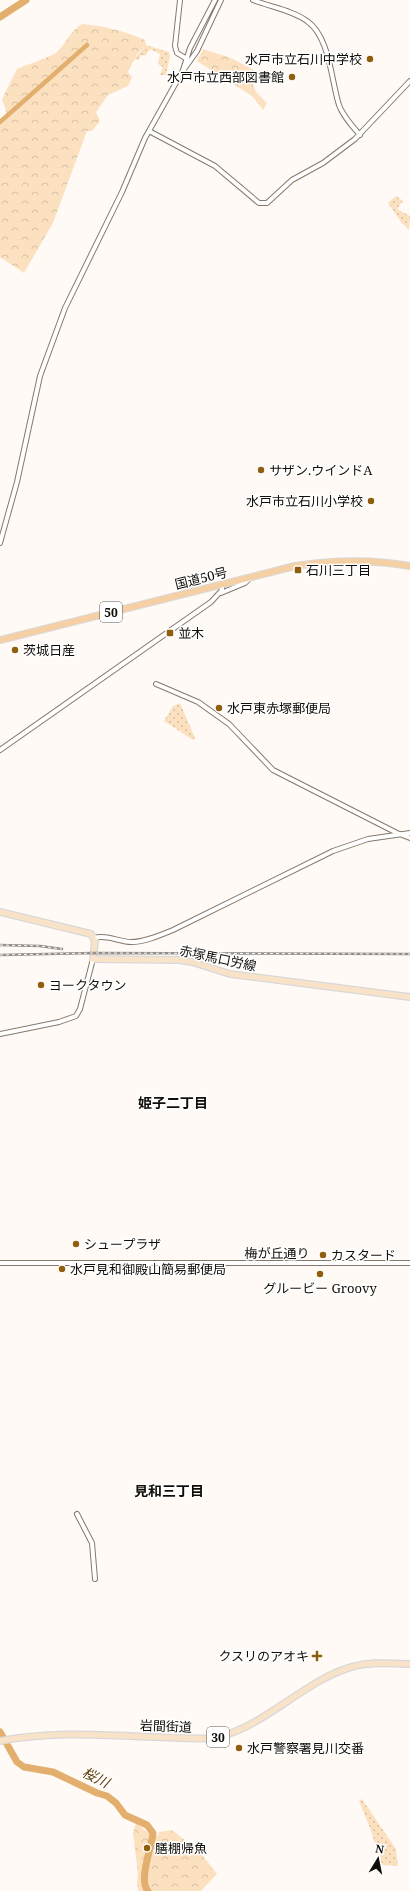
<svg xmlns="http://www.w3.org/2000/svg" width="410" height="1891" font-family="'Noto Serif','Noto Sans JP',serif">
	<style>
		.green { fill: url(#green-dots) }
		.forest { fill: url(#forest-crowns) }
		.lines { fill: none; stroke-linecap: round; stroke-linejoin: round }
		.canal { stroke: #e3af6e; stroke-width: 4.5 }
		.river { stroke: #e3af6e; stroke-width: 7 }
		.minor-casing { stroke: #84796d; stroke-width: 6 }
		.major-casing { stroke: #d9d8d8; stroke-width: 8 }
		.highway-casing { stroke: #d9d8d8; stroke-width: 8 }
		.minor { stroke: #fff; stroke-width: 4 }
		.major { stroke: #f9e3c8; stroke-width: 5.5 }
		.highway { stroke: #f5d0a4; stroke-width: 6 }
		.rail-casing { stroke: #928e89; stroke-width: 2.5 }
		.rail { stroke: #fff; stroke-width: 1; stroke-dasharray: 3; stroke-linecap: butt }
		.poi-dot { fill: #915e0e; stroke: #fff; stroke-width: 1.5 }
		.labels { text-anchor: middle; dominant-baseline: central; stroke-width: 3; stroke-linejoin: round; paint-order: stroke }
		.shield { fill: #fff; stroke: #585653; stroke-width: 1 }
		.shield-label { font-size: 12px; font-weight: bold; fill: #110e09 }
		.poi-label { font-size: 13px; fill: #110e09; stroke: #fff; text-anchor: start }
		.street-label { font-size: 13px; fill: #110e09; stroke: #fff }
		.neighbourhood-label { font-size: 14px; font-weight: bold; fill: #110e09; stroke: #fff }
		.water-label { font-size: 14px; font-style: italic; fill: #5d3b05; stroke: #fff }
	</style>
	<defs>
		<pattern id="green-dots" width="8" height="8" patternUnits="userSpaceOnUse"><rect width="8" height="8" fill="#fce1c1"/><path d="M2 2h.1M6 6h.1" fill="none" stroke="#d7c0a4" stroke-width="1.8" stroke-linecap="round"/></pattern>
		<pattern id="forest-crowns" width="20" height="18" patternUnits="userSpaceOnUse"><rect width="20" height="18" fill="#fce1c1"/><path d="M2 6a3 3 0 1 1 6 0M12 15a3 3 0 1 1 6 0" fill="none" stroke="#d7c0a4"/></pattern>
	</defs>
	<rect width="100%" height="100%" fill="#fffaf5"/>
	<path class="green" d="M 146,45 L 169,52 L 170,56 L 166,75 L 160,75 L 163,67 L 158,64 L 160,54 L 150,49 L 145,56 L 141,55 L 138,60 L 134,59 Z
		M 396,196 L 403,201 L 397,209 L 410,216 L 409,230 L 401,222 L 388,203 Z
		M 180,703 L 195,738 L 193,740 L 164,721 L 173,706 Z
		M 362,1799 L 396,1849 L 398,1866 L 382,1865 L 370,1828 L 359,1801 Z"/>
	<path class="forest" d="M 82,24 C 105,26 124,31 145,40 L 146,45 L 137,54 L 128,72 L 132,77 L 128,86 L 108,95 L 96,112 L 100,121 L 92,131 L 87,131 L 53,223 L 24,273 L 0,257 L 0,125 L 8,117 L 2,99 L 17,69 C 26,65 51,57 57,52 C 67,42 70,31 82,24 Z
		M 203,49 L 231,58 L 262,74 L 253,84 L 256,92 L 267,103 L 263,110 L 252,96 L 197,61 Z
		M 136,1823 L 151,1835 L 158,1836 L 159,1832 L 172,1830 L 200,1852 L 217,1874 L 201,1891 L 138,1891 L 137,1881 L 138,1874 L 133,1833 Z"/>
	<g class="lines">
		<path class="canal" d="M 0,122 L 87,45"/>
		<path class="river" d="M 0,17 L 26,0
			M 0,1732 L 17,1762 L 24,1767 L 53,1772 L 97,1793 L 107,1796 L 116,1803 L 125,1815 L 147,1825 L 153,1833 C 152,1847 138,1880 148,1891"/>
		<g class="minor-casing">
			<path id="minor" d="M 180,0 L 175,46 L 177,53 L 187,59
				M 253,0 C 270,7 292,10 307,21 C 330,37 331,80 339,105 C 343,116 352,126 360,135
				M 183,70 L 190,48 L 215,0
				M 149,131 L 215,166 L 259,203 L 267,203 L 292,180 L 323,163 L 355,139 L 410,81
				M 0,543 L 17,482 L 40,376 L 65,308 L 122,192 L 145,138 L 182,72 L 197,51 L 221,0
				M 221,593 L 245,583 L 250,578
				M 156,684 L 198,702 L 229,724 L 273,770 L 397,833 L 410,838
				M 0,750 L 211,602 L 222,590 L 222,584
				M 94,938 C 105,934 120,942 131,942 C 145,942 161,935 173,930 L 333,851 L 368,839 L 410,833
				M 0,1034 L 59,1022 L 76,1016 L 80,1009 L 93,959
				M 0,1263 L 410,1263
				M 77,1514 L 92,1543 L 95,1579"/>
		</g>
		<g class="major-casing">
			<path id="major" d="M 0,912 L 91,934 L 95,941 L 93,959 L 179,960 L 192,962 L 230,974 L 410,997
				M 0,1741 C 52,1731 102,1735 155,1737 C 175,1737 198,1741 218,1737 C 266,1726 307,1678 355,1666 C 373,1661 392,1664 410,1664"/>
		</g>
		<g class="highway-casing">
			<path id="highway" d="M 0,640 L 295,566 C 333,560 371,559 410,566"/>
		</g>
		<use href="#minor" class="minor"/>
		<use href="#major" class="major"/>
		<use href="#highway" class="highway"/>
		<g class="rail-casing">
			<path id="rail" d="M 0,945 L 40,946 L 62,949
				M 0,955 L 94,953 L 410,954"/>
		</g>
		<use href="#rail" class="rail"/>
	</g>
	<g class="poi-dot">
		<circle cx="370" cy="59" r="4"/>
		<circle cx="292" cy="77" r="4"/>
		<circle cx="261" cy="470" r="4"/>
		<circle cx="371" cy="501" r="4"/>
		<rect x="294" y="566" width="8" height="8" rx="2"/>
		<rect x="166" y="629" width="8" height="8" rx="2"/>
		<circle cx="15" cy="650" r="4"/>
		<circle cx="219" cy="708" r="4"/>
		<circle cx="41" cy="985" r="4"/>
		<circle cx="76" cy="1244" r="4"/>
		<circle cx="323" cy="1255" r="4"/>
		<circle cx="62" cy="1269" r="4"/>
		<circle cx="320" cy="1274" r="4"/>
		<path d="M315 1650h4v4h4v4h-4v4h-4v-4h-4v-4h4z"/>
		<circle cx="239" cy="1748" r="4"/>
		<circle cx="147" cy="1848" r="4"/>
	</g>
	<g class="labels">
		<g class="shield">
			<rect x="100" y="602" width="22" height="20" rx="3"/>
			<rect x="207" y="1727" width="22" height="20" rx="3"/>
		</g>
		<g class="shield-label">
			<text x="111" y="612">50</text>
			<text x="218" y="1737">30</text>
		</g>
		<g class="poi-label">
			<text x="362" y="59" text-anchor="end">水戸市立石川中学校</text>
			<text x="284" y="77" text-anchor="end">水戸市立西部図書館</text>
			<text x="269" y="470">サザン.ウインドA</text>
			<text x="363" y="501" text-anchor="end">水戸市立石川小学校</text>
			<text x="306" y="570">石川三丁目</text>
			<text x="178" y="633">並木</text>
			<text x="23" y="650">茨城日産</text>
			<text x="227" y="708">水戸東赤塚郵便局</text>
			<text x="49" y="985">ヨークタウン</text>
			<text x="84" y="1244">シュープラザ</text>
			<text x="331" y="1255">カスタード</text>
			<text x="70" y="1269">水戸見和御殿山簡易郵便局</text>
			<text x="320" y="1288" text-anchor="middle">グルービー Groovy</text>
			<text x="309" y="1656" text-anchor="end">クスリのアオキ</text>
			<text x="247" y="1748">水戸警察署見川交番</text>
			<text x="155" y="1848">膳棚帰魚</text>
		</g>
		<g class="street-label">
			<text transform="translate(201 578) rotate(-14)">国道50号</text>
			<text transform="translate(218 958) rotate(12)">赤塚馬口労線</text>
			<text x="277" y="1253">梅が丘通り</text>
			<text transform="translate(166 1726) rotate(2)">岩間街道</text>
		</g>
		<g class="neighbourhood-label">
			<text x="173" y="1102">姫子二丁目</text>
			<text x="169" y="1490">見和三丁目</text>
		</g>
		<g class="water-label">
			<text transform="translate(96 1777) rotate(26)">桜川</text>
		</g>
	</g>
	<g transform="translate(378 1859) rotate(10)" stroke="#ffffff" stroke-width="3" paint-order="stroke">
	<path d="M0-3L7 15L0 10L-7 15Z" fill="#110e09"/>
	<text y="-6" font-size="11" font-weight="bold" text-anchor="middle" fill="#110e09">N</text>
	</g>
</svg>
